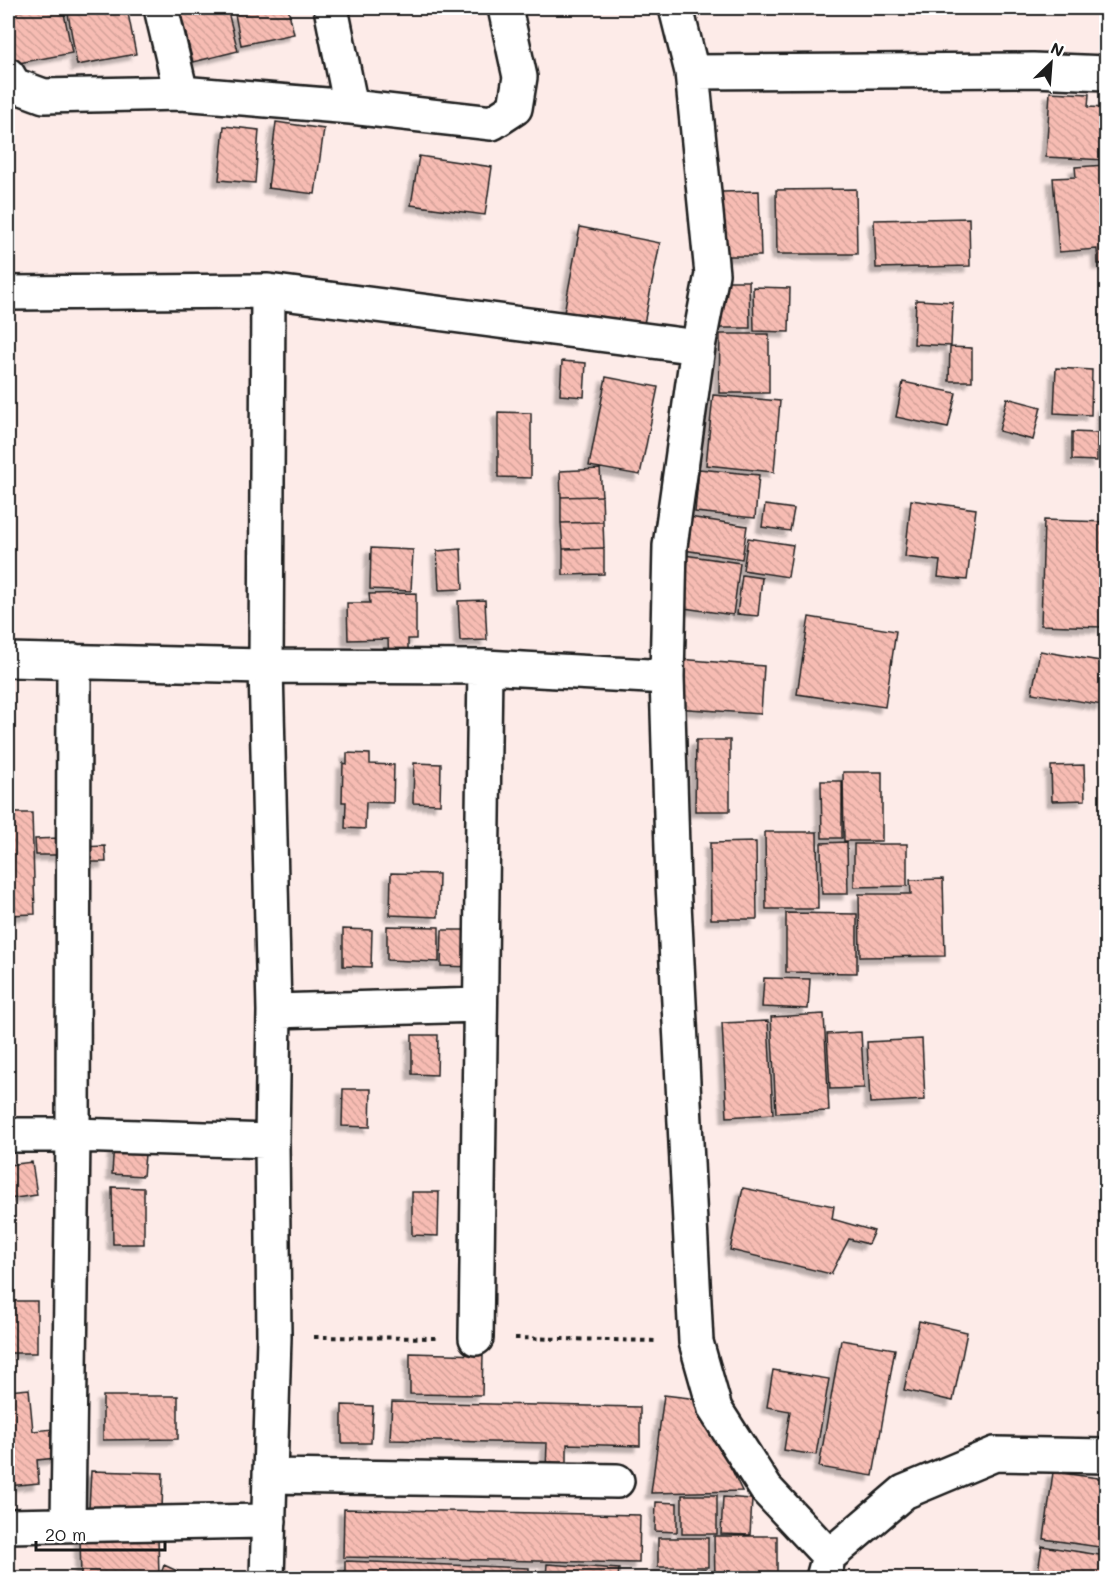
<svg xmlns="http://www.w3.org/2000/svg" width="1114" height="1586" font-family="Mali,sans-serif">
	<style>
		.building { fill: url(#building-back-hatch); stroke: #1c1c1c; stroke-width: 1.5; filter: url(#shadow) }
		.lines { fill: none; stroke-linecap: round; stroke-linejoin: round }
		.minor-casing { stroke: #1c1c1c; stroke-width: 38 }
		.path { stroke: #1c1c1c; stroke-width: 4; stroke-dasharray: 4.5 4.5; stroke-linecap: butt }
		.minor { stroke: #fff; stroke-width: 33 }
	</style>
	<defs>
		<pattern id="building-back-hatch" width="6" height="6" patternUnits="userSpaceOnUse" patternTransform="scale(1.5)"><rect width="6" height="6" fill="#f7bcb3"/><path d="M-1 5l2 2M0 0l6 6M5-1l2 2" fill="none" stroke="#d3a199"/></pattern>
		<filter id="shadow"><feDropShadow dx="-5.5" dy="5.5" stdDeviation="1.5" flood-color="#0004"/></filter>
	</defs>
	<rect width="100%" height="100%" fill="#fdebe8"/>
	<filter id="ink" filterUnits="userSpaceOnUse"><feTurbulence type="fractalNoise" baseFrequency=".0167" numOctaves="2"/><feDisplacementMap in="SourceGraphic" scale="12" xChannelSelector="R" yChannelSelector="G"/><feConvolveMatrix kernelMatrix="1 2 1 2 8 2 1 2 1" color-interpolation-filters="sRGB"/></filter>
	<g filter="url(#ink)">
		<path class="building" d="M 39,8 L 63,8 L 72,53 L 8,65 L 8,13 Z
			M 67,8 L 127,8 L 136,54 L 77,65 Z
			M 179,8 L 227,8 L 238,51 L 193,62 Z
			M 267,8 L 288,8 L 294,34 L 241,45 L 235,14 Z
			M 1050,92 L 1089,94 L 1088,107 L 1106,108 L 1106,160 L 1046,157 Z
			M 276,122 L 324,129 L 315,194 L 268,188 Z
			M 224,126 L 259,130 L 255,183 L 219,180 Z
			M 419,156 L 492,167 L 485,215 L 411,205 Z
			M 1106,165 L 1106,264 L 1098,264 L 1097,249 L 1059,252 L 1053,178 L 1076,177 L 1075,167 Z
			M 856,189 L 857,254 L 777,254 L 776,190 Z
			M 759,191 L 761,256 L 724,256 L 722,192 Z
			M 969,218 L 970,266 L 876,268 L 874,220 Z
			M 580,227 L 660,243 L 642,334 L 563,318 Z
			M 720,281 L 749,281 L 750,328 L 719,328 Z
			M 753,287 L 790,288 L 789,332 L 754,331 Z
			M 916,300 L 953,302 L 951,346 L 914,344 Z
			M 720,334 L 769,334 L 769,393 L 719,393 Z
			M 950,347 L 972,348 L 972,381 L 949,381 Z
			M 562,361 L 586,363 L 584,397 L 560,395 Z
			M 1056,368 L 1092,370 L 1091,415 L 1054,413 Z
			M 606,377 L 658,387 L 640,475 L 589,466 Z
			M 903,382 L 956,393 L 948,428 L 896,417 Z
			M 713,395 L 780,401 L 774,472 L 706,465 Z
			M 1007,398 L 1041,407 L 1033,440 L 999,431 Z
			M 1102,406 L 1106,406 L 1106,433 L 1101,433 Z
			M 498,412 L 531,413 L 531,478 L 498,477 Z
			M 1072,432 L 1097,433 L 1097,461 L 1072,460 Z
			M 600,469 L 602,496 L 561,497 L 560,471 Z
			M 699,469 L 759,475 L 755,518 L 695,512 Z
			M 602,496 L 603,522 L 561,523 L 561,497 Z
			M 911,500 L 976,509 L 967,580 L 938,577 L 940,561 L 905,557 Z
			M 765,505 L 794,509 L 790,531 L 762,527 Z
			M 689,517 L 747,526 L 742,559 L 684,550 Z
			M 1044,520 L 1106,522 L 1102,627 L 1041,625 Z
			M 603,522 L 604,548 L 563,549 L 561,523 Z
			M 748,538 L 793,545 L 788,577 L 743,570 Z
			M 371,548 L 413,550 L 411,591 L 370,589 Z
			M 604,548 L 604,574 L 563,575 L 563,549 Z
			M 461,549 L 463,589 L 439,590 L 437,551 Z
			M 677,554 L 740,563 L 733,615 L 670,606 Z
			M 742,575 L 762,578 L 758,616 L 737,614 Z
			M 416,593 L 416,639 L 408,639 L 408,663 L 389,663 L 388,639 L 348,640 L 347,603 L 370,603 L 369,594 Z
			M 485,600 L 487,640 L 460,641 L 458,601 Z
			M 809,617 L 896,631 L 885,707 L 797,694 Z
			M 1040,651 L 1106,662 L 1106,677 L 1102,705 L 1032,693 Z
			M 679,659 L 764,666 L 761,714 L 675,708 Z
			M 696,740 L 730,740 L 730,811 L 695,811 Z
			M 347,753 L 370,754 L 370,764 L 394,765 L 393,803 L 366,802 L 365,829 L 345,828 L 346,802 L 342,802 L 343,763 L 347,764 Z
			M 414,763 L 441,764 L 440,804 L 413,803 Z
			M 1084,765 L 1085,800 L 1052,801 L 1051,766 Z
			M 843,772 L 882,772 L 882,841 L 844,841 Z
			M 821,781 L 842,781 L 842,838 L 822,838 Z
			M 8,813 L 32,813 L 35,914 L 8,915 Z
			M 765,832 L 817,832 L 818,909 L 766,909 Z
			M 60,838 L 61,855 L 36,855 L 35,839 Z
			M 756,842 L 757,919 L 711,919 L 710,843 Z
			M 847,842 L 848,894 L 822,894 L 821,843 Z
			M 854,844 L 907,844 L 907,886 L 854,887 Z
			M 105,846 L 106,862 L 80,862 L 79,847 Z
			M 391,873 L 439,874 L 438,917 L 390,915 Z
			M 943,879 L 945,956 L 860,957 L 859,894 L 911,894 L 910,880 Z
			M 786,913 L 857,914 L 857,973 L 786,972 Z
			M 387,926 L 439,927 L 439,962 L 387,960 Z
			M 343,929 L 372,930 L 371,967 L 343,966 Z
			M 442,930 L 474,930 L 473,967 L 441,966 Z
			M 764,978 L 810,979 L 808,1009 L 762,1007 Z
			M 824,1014 L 829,1111 L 776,1113 L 771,1017 Z
			M 768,1021 L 773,1114 L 727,1117 L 722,1023 Z
			M 861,1032 L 864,1088 L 830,1089 L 827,1034 Z
			M 412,1035 L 438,1035 L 437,1075 L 412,1074 Z
			M 922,1039 L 925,1100 L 870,1103 L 867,1042 Z
			M 343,1089 L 371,1089 L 370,1127 L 342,1126 Z
			M 114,1141 L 146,1144 L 143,1176 L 112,1174 Z
			M 32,1162 L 37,1195 L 8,1199 L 8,1165 Z
			M 112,1187 L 144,1188 L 144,1244 L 113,1244 Z
			M 743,1188 L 834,1206 L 832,1219 L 874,1231 L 868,1244 L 849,1239 L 831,1274 L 730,1250 Z
			M 412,1192 L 439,1192 L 438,1236 L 412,1235 Z
			M 8,1301 L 37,1301 L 37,1353 L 8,1353 Z
			M 919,1321 L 967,1332 L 953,1401 L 904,1390 Z
			M 841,1340 L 895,1349 L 873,1476 L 819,1467 Z
			M 410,1353 L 483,1355 L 482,1395 L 410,1394 Z
			M 773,1370 L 829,1379 L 816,1455 L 784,1450 L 790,1411 L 767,1407 Z
			M 29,1389 L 33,1431 L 54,1429 L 57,1458 L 37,1460 L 39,1483 L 8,1486 L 8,1391 Z
			M 664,1395 L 698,1399 L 742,1491 L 651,1493 Z
			M 103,1396 L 178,1396 L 178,1439 L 103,1440 Z
			M 392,1402 L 640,1407 L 640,1446 L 567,1444 L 567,1471 L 546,1471 L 547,1443 L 390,1440 Z
			M 342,1405 L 373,1406 L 371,1443 L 342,1443 Z
			M 91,1471 L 163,1473 L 162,1512 L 89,1509 Z
			M 1053,1472 L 1106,1479 L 1106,1548 L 1044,1539 Z
			M 682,1495 L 717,1495 L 717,1534 L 682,1534 Z
			M 723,1497 L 752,1499 L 750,1535 L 721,1534 Z
			M 656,1502 L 677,1503 L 677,1532 L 655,1531 Z
			M 344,1509 L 640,1515 L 639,1563 L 343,1557 Z
			M 158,1536 L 159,1578 L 81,1578 L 80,1537 Z
			M 714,1536 L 777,1536 L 777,1578 L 715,1578 Z
			M 658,1538 L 708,1538 L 708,1567 L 658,1567 Z
			M 1042,1546 L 1106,1556 L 1106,1578 L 1037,1578 Z
			M 345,1561 L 529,1568 L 529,1578 L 345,1578 Z
			M 547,1564 L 619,1569 L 618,1578 L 546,1578 Z
			M 164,1565 L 177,1571 L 174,1578 L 164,1578 L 160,1577 Z
			M 705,1569 L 706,1578 L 684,1578 L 683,1571 Z"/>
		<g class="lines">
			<g class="minor-casing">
				<path id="minor" d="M 161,8 L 181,93
					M 331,8 L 351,107
					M 676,8 L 692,72 L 712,274 L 698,347 L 670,546 L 667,677 L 673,883 L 696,1342 L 715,1409 L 766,1489 L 829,1556
					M 692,72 L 1033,70 L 1106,73
					M 8,75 L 14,85 L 44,96 L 181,93 L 351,107 L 492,123 L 515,108 L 520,77 L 505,8
					M 8,293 L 268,291 L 698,347
					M 8,660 L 266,666 L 485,667 L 667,677
					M 274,1011 L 480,1005
					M 8,1135 L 73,1135 L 272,1141
					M 476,1338 L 485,667
					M 270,1476 L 617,1481
					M 68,1524 L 73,1135 L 74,661
					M 8,1526 L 269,1521
					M 267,1578 L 274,1337 L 272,1141 L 274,1011 L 266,666 L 268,291
					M 823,1578 L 829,1556 L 904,1492 L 995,1454 L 1106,1456"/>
			</g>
			<path class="path" d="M 314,1337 L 438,1338
				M 515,1338 L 657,1341"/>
			<use href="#minor" class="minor"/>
		</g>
	</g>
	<rect width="1114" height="1586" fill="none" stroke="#fff" stroke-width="30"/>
	<rect x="15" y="15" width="1084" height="1556" fill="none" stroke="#1c1c1c" stroke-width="2" filter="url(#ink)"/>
	<g transform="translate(1051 63) rotate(25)" stroke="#ffffff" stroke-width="4.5" paint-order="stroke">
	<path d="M0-4.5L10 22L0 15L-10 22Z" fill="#1c1c1c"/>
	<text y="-9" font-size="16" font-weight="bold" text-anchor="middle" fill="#1c1c1c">N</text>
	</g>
	<path d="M36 1541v9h129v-9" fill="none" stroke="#1c1c1c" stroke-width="3"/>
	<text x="45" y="1541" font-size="18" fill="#1c1c1c" stroke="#ffffff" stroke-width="4.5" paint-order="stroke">20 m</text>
</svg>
